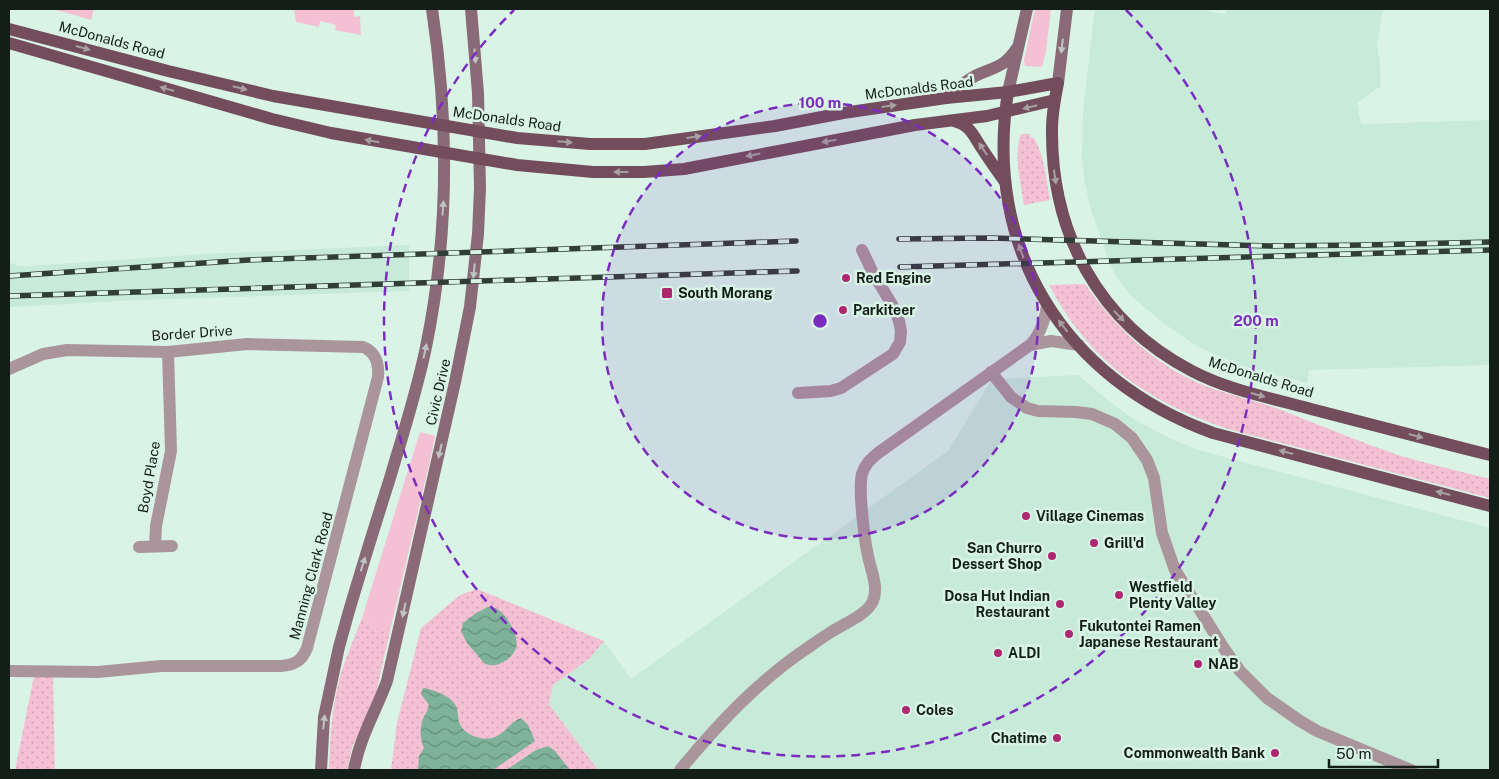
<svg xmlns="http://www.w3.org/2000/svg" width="1499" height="779" font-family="'Public Sans',sans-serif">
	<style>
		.built { fill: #c7ead9 }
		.grass { fill: url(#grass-dots) }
		.garden { fill: #f4c0d4 }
		.water { fill: url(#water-waves) }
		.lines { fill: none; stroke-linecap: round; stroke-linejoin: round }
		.street { stroke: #ab959d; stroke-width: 12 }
		.secondary { stroke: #8b6a77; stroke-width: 12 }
		.primary { stroke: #734d5c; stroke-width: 12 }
		.rail-casing { stroke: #313d37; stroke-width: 5.5 }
		.rail { stroke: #d9f4e7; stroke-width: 4; stroke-dasharray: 11; stroke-linecap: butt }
		.oneway { fill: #bec4c0 }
		.oneway2 { fill: #a6a0a2 }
		.ring { fill: none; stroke: #7b2cbf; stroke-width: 2.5; stroke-dasharray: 9 6 }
		.poi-dot { fill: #ae286f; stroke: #d9f4e7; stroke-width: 2 }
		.labels { text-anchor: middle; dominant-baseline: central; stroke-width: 5; stroke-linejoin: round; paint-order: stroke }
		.street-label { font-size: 14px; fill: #141e19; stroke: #d9f4e7 }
		.poi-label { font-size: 14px; font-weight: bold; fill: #141e19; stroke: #d9f4e7; text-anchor: start }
		.centre { fill: #7b2cbf; stroke: #d9f4e7; stroke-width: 2.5 }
		.ring-label { font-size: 15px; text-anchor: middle; font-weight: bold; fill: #7b2cbf; stroke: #d9f4e7; stroke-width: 5; stroke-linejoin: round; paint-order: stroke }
	</style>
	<defs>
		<pattern id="grass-dots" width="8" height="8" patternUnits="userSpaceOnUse" patternTransform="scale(1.25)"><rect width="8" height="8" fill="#f4c0d4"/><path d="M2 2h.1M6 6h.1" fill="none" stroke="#d0a5b5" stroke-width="1.8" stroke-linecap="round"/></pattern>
		<pattern id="water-waves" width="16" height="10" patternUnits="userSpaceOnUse" patternTransform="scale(1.25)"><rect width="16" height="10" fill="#7eb29a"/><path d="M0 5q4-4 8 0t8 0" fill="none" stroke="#66907d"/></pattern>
	</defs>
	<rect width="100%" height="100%" fill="#d9f4e7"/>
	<path class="built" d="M 1095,9 L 1196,9 L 1225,14 L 1227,9 L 1383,9 L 1377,44 L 1380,64 L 1381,86 L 1357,103 L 1361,124 L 1490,120 L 1490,365 L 1309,370 L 1307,383 L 1243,366 L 1196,346 L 1162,322 L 1130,295 L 1115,274 L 1109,261 L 1091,210 L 1085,183 L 1082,161 L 1083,110 Z
		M 409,245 L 409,291 L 141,300 L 11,307 L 9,308 L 9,262 L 18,266 L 28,266 L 204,254 Z
		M 1078,375 L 1110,402 L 1132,418 L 1171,439 L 1198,450 L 1490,528 L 1490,770 L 598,770 L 549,704 L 553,685 L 589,659 L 604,641 L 631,679 L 948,451 L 992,379 Z"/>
	<path class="grass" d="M 1021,134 L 1030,134 L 1030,137 L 1034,138 C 1045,157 1046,179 1050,200 L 1024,205 C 1021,183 1013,155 1021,134 Z
		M 1085,284 C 1116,328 1156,367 1208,387 C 1233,396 1260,402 1284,411 C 1322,426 1360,442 1398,455 C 1428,464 1460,471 1490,479 L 1490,498 L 1228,429 C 1147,402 1089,361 1049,285 Z
		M 477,589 L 604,641 L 589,659 L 553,685 L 549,704 L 598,770 L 391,770 L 397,723 L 421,628 L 460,595 Z
		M 362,618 C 373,627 376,630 391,627 L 376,693 L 352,748 L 347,770 L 329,770 C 330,738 332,704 341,673 C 347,655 355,636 362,618 Z
		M 34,676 L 53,677 L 55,770 L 15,770 Z"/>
	<path class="garden" d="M 53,9 L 94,9 L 91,20 Z
		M 294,9 L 354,9 L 354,17 L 360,16 L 361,35 L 335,30 L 336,25 L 320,21 L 319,27 L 296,22 Z
		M 1035,9 L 1051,9 L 1046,51 L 1042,67 L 1025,66 L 1024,60 Z
		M 420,432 L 435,436 L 431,456 L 391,627 C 376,630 374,628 362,618 Z"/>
	<path class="water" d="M 488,607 C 490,607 494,607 495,608 C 506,612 520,637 516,648 C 514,654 509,659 503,662 C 496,666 493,666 485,664 L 467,643 L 461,631 L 463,623 L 476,613 Z
		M 423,688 C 432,689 448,695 454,703 C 459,709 457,715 459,722 C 463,734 480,741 492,738 C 505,734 510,722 521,718 L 528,725 L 535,741 L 493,770 L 418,770 L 419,756 L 424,748 C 420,739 420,730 422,721 C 424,716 428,711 429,705 L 421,694 Z
		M 548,746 L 555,751 L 570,770 L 506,770 L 536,750 Z"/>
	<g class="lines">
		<path class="street" d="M 1030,345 L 1051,341 L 1079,345
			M 9,369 L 43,354 L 67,350 L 168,352 L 247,344 L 363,347 C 376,352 379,364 378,377 L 307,648 C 302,661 294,665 281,666 L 161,666 L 98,672 L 9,671
			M 991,372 L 1011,397 L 1027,408 L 1038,411 L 1076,412 L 1092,414 L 1115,424 L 1132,438 L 1147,460 L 1154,478 L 1162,533 L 1175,570 L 1223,647 L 1240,671 L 1267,698 L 1300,721 L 1317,731 L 1411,770
			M 798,393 L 831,391 L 841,388 L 893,354 L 900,342 L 901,331 L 899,321 L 894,308 L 873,273 L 862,250
			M 155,546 L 156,526 L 171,451 L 168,352
			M 139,547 L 172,546
			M 680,770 C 718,724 759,680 809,647 C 816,642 823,637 831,632 C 843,624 867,615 873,601 C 878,588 873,577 870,564 C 865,547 858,490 862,474 C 865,464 871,459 878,453 L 1030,345 C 1041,334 1045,320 1047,305"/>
		<path class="secondary" d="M 1058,83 L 1067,9
			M 1008,92 L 1027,9
			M 946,98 C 955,90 964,82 975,76 C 994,67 1004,68 1017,48
			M 321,770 L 324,717 L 339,647 L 349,611 C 362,567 376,522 390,478 C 403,434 417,391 426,347 C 449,235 449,121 432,9
			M 354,770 C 359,739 376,711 387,681 L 455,382 L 470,307 L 478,234 L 480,188 L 478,93 L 471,9"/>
		<path class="primary" d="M 9,29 L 168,71 L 273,96 L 517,138 L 590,144 L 645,144 L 775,126 L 843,113 L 946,98 L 1008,92 L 1058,83 C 1055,98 1052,113 1052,129 C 1051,233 1098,322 1192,371 C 1228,390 1271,398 1311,409 C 1370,424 1430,440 1490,455
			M 9,43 L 272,119 L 331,133 L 517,165 L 593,172 L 644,172 L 684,169 L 915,125 L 987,116 L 1055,100
			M 1008,92 C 983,249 1064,379 1213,433 L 1490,506
			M 954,121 C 972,126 973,136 983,150 C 990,161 998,172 1005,182"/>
		<g class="rail-casing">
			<path id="rail" d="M 899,239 L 990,238 L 1269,246 L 1366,245 L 1490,242
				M 900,267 L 1490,250
				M 9,276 L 248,260 L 796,241
				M 9,296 L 797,271"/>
		</g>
		<use href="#rail" class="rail"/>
	</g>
	<defs><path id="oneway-solid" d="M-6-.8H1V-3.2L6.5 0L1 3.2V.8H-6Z" transform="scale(1.25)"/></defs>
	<g class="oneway">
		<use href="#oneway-solid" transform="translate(1062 46) rotate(97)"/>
		<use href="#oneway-solid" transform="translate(475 56) rotate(86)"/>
		<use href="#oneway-solid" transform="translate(443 208) rotate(-86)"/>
		<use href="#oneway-solid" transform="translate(474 271) rotate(96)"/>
		<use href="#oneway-solid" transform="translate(425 351) rotate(-78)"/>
		<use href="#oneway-solid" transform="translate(440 451) rotate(103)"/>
		<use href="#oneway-solid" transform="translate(363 564) rotate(-73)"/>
		<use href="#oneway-solid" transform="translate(404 610) rotate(102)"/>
		<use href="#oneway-solid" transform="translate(324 722) rotate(-84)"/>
	</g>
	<g class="oneway2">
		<use href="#oneway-solid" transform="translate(83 48) rotate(15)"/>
		<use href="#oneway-solid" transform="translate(240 88) rotate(14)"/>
		<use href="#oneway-solid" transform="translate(167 89) rotate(-164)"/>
		<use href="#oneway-solid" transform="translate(889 106) rotate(-8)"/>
		<use href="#oneway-solid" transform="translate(1030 107) rotate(166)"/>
		<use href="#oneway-solid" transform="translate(694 137) rotate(-8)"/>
		<use href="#oneway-solid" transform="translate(372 141) rotate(-170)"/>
		<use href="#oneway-solid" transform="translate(829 141) rotate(170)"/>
		<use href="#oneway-solid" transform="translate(565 142) rotate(5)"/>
		<use href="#oneway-solid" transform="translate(983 149) rotate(-124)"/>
		<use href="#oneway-solid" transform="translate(753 155) rotate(169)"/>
		<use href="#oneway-solid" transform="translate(621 172) rotate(180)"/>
		<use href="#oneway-solid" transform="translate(1055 177) rotate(82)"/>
		<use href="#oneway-solid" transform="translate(1021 251) rotate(-110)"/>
		<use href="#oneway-solid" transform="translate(1119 316) rotate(46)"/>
		<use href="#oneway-solid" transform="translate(1063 326) rotate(-128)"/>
		<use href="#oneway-solid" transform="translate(1258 395) rotate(15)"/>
		<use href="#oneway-solid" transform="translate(1416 436) rotate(15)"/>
		<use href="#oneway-solid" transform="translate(1286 452) rotate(-165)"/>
		<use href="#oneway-solid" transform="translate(1443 493) rotate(-165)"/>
	</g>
	<circle cx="820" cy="321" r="218" fill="#7b2cbf" fill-opacity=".12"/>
	<g class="ring">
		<circle cx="820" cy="321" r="218"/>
		<path d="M1126 10A436 436 0 1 1 514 10"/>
	</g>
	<g class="poi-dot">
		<circle cx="846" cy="278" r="5"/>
		<rect x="661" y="287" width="12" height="12" rx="2.5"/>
		<circle cx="843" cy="310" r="5"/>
		<circle cx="1026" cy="516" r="5"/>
		<circle cx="1094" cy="543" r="5"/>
		<circle cx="1052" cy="556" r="5"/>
		<circle cx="1119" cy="595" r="5"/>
		<circle cx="1060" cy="604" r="5"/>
		<circle cx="1069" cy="634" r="5"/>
		<circle cx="998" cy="653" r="5"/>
		<circle cx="1198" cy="664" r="5"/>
		<circle cx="906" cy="710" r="5"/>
		<circle cx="1057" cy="738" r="5"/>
		<circle cx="1275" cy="753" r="5"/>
	</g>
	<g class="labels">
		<g class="street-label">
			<text transform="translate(112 40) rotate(15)">McDonalds Road</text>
			<text transform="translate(919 88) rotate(-7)">McDonalds Road</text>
			<text transform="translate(507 119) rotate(8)">McDonalds Road</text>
			<text transform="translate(192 333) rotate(-4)">Border Drive</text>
			<text transform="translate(1261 377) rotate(17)">McDonalds Road</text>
			<text transform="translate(438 392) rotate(-77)">Civic Drive</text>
			<text transform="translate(149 477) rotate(-80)">Boyd Place</text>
			<text transform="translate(311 576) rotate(-75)">Manning Clark Road</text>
		</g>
		<g class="poi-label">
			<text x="856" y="278">Red Engine</text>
			<text x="678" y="293">South Morang</text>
			<text x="853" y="310">Parkiteer</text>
			<text x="1036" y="516">Village Cinemas</text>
			<text x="1104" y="543">Grill'd</text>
			<text x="1042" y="548" text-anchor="end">San Churro<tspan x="1042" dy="16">Dessert Shop</tspan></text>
			<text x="1129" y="587">Westfield<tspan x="1129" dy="16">Plenty Valley</tspan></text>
			<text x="1050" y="596" text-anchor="end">Dosa Hut Indian<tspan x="1050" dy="16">Restaurant</tspan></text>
			<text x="1079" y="626">Fukutontei Ramen<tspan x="1079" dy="16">Japanese Restaurant</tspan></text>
			<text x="1008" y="653">ALDI</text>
			<text x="1208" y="664">NAB</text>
			<text x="916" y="710">Coles</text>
			<text x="1047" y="738" text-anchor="end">Chatime</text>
			<text x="1265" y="753" text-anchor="end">Commonwealth Bank</text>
		</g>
	</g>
	<circle cx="820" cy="321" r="8" class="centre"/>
	<g class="ring-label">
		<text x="820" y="108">100 m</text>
		<text x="1256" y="326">200 m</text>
	</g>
	<rect width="1499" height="779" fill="none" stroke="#141e19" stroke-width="20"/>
	<path d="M1329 759v8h109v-8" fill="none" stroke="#141e19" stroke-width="2.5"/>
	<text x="1336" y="759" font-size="15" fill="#141e19" stroke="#d9f4e7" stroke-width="4" paint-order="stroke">50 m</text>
</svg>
